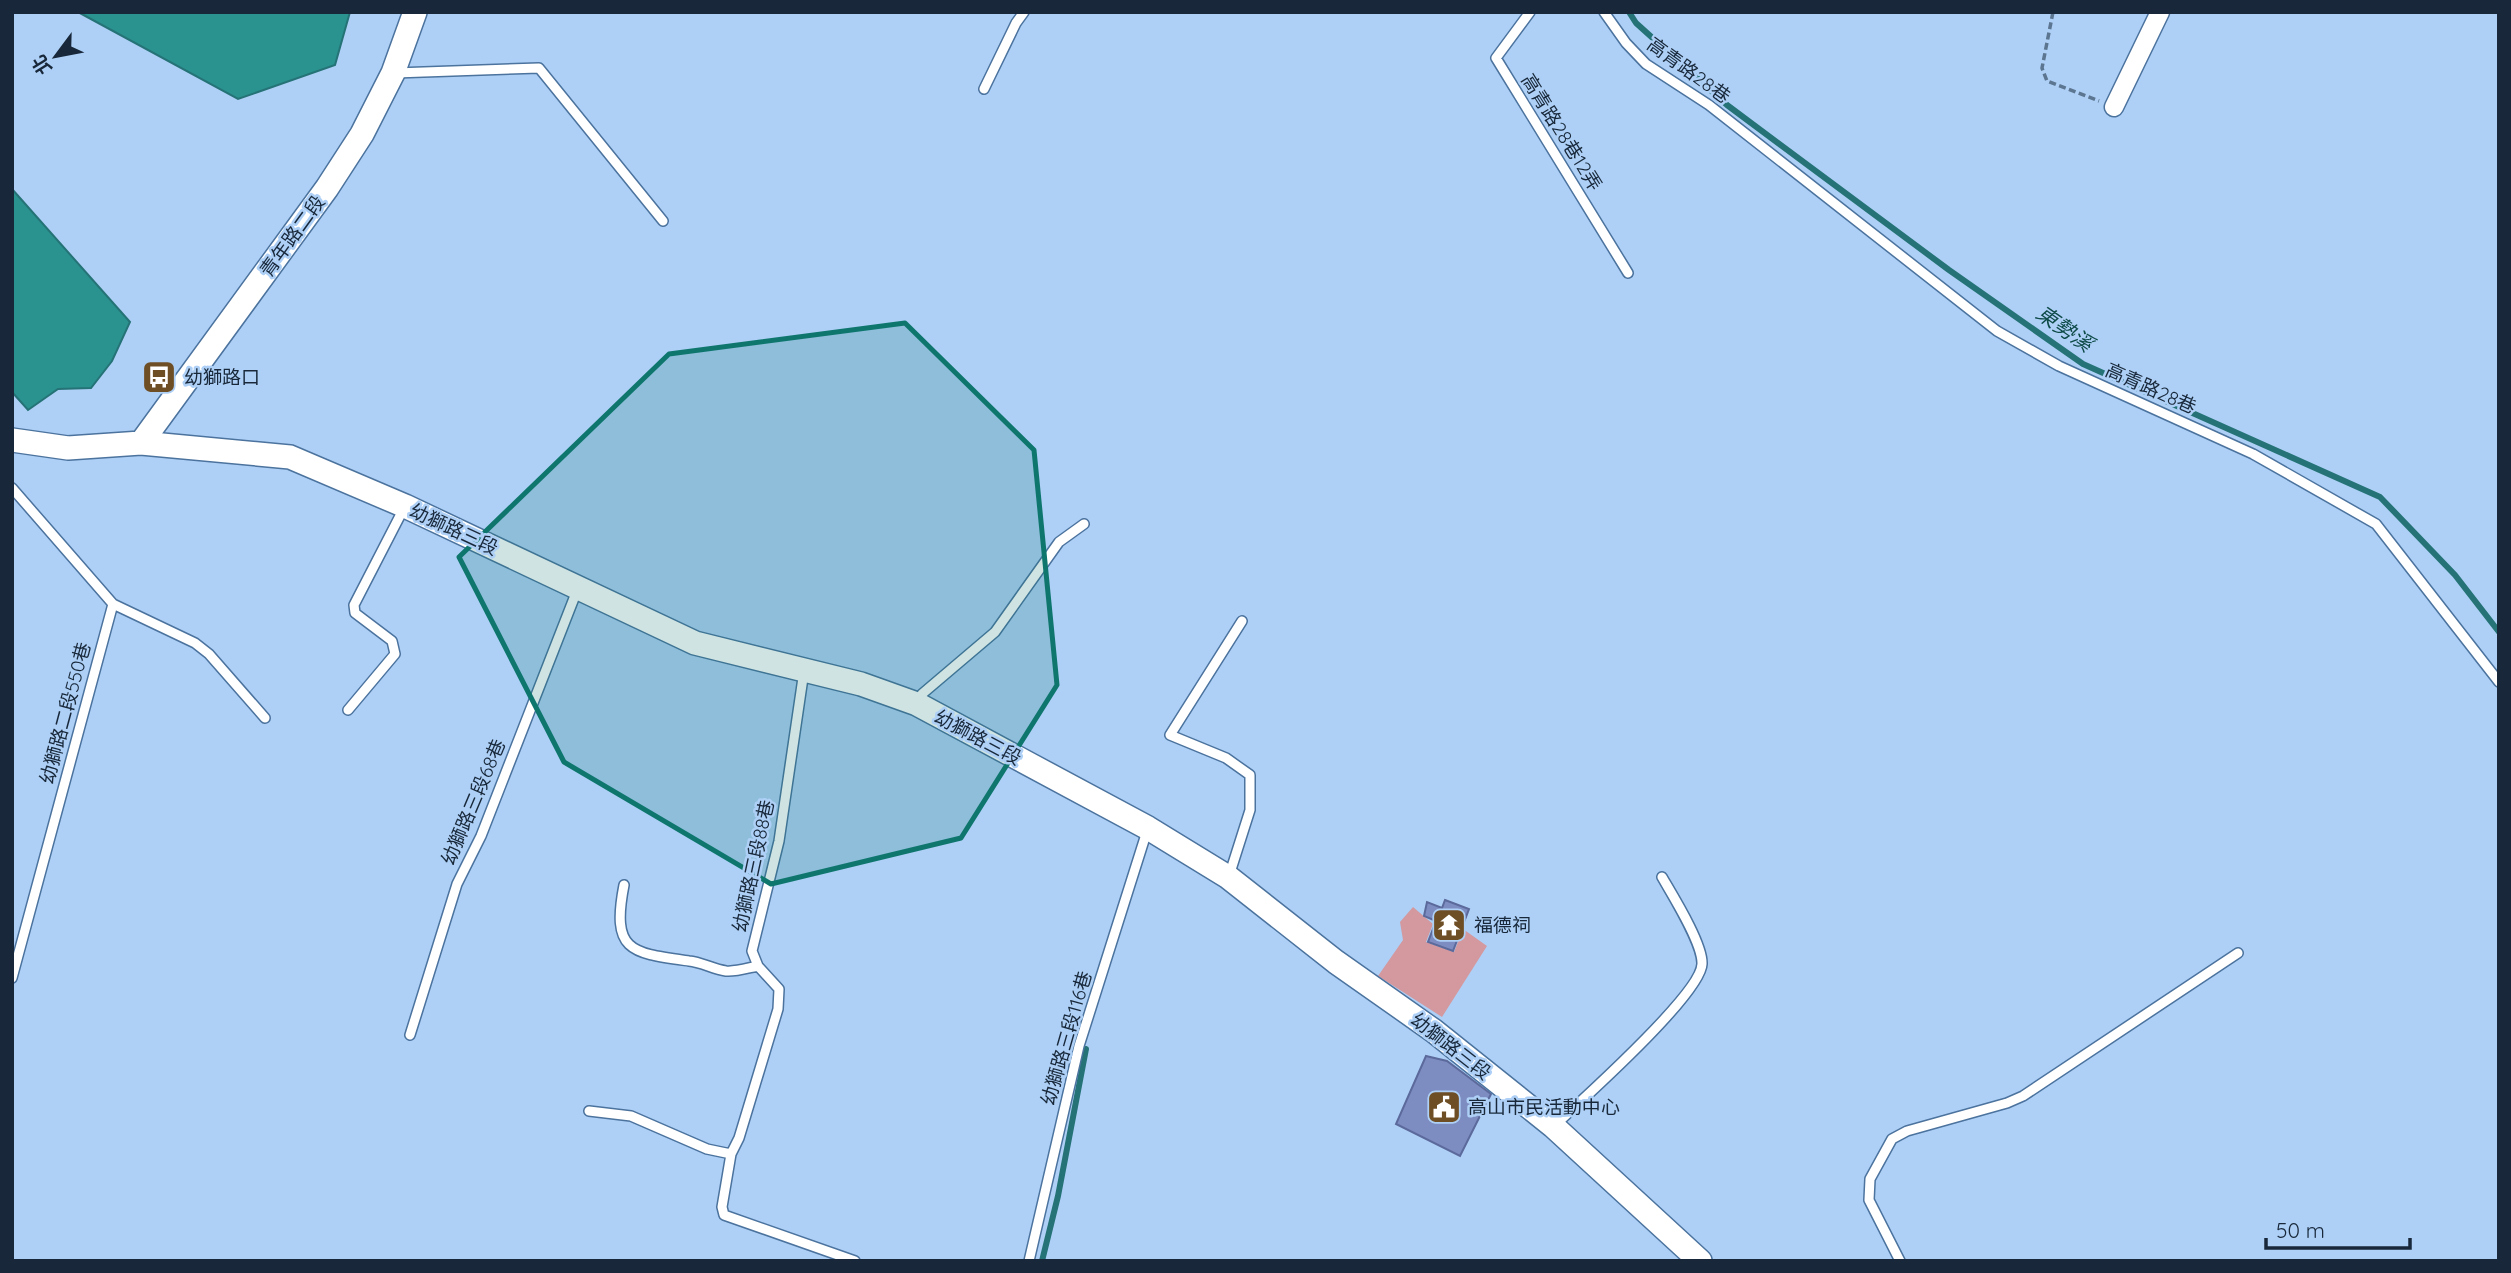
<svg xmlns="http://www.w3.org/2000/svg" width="2511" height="1273" font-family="Quicksand,'Noto Sans TC',sans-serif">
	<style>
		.green { fill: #d3999f }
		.water { fill: #2a938f; stroke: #257376; stroke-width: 2 }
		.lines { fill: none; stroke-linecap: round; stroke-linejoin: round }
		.stream { stroke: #257376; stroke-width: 6 }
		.building { fill: #7d8cc1; stroke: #5b699b; stroke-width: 2 }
		.service-casing { stroke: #4b739e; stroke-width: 12 }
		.minor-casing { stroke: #4b739e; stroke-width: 21 }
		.tertiary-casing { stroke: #4b739e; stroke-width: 26 }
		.path { stroke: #5c7590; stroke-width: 3.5; stroke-dasharray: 7 3.5; stroke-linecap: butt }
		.service { stroke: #fff; stroke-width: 9 }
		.minor { stroke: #fff; stroke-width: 18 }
		.tertiary { stroke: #fff; stroke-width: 23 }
		.marked { fill: #0f766e; fill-opacity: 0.2; stroke: #0f766e; stroke-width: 5; stroke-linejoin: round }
		.labels { text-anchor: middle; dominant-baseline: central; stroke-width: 5; stroke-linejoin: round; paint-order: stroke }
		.street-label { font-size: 19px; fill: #18283a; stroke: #aed0f6 }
		.poi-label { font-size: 19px; fill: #18283a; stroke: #aed0f6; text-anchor: start }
		.water-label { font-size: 21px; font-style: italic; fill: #0e4a48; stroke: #aed0f6 }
	</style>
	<rect width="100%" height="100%" fill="#aed0f6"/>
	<path class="green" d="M 1413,907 L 1433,924 L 1426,942 L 1454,952 L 1463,929 L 1487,946 L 1442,1017 L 1378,976 L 1403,940 L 1400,922 Z"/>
	<path class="water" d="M 78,12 L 350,12 L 335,65 L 238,99 Z
		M 12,189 L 130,322 L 112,361 L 91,388 L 58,389 L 28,410 L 12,392 Z"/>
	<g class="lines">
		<path class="stream" d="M 1629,12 L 1636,23 L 1727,105 L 1949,270 L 2083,364 L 2380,497 L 2455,575 L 2499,632
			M 1042,1261 L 1058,1196 L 1086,1049"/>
	</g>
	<path class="building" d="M 1445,900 L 1469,909 L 1453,951 L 1428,942 L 1436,921 L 1424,916 L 1427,902 L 1442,908 Z
		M 1426,1056 L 1447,1061 L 1491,1094 L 1460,1156 L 1396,1124 Z"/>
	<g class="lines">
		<g class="service-casing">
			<path id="service" d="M 1530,12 L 1496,58 L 1628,273
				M 1604,12 L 1626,43 L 1646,64 L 1709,105 L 1997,331 L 2059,366 L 2253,454 L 2376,524 L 2499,682
				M 395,73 L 539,68 L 663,221
				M 984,89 L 1016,23 L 1024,12
				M 12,488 L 113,604 L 12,978
				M 113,604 L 195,643 L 209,654 L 265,718
				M 918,703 L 922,694 L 995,632 L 1059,542 L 1084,524
				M 348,710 L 395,654 L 392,641 L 355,613 L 354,605 L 404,508
				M 1229,876 L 1250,810 L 1250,775 L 1226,758 L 1170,735 L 1242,621
				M 624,885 C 611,952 631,953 689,961 C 701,962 713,969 726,971 C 735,972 748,968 758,966
				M 410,1035 L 457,884 L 481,836 L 578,588
				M 589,1111 L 631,1116 L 707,1149 L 731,1154 L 739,1138 L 778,1009 L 779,989 L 758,966 L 752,951 L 779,841 L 804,671
				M 1555,1125 C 1581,1101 1701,994 1702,964 C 1703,944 1673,896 1662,877
				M 731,1154 L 722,1207 L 724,1215 L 855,1261
				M 1029,1261 L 1079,1046 L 1147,831
				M 1900,1261 L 1869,1200 L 1870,1179 L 1892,1139 L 1907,1131 L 2007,1103 L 2023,1096 L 2238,953"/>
		</g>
		<g class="minor-casing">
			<path id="minor" d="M 2114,107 L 2160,12"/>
		</g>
		<g class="tertiary-casing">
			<path id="tertiary" d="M 12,440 L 68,448 L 141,443 L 290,457 L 405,506 L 695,643 L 861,684 L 917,704 L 1148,828 L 1228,877 L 1336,962 L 1434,1031 L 1553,1126 L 1700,1261
				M 141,443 L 327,188 L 362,134 L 393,73 L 415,12"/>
		</g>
		<path class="path" d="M 2053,12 L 2042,68 L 2047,81 L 2099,101"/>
		<use href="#service" class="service"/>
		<use href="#minor" class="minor"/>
		<use href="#tertiary" class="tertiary"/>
	</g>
	<path class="marked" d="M 905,323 L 1034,450 L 1057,685 L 961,838 L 771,884 L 564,762 L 459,557 L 669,354 Z"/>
	<defs>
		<g id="bus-square" transform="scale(1.75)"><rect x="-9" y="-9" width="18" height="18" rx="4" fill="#6e4e24" stroke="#aed0f6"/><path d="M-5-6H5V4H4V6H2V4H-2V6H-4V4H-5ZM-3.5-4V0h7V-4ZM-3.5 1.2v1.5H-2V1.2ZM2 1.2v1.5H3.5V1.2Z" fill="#fff"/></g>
		<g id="temple-square" transform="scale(1.75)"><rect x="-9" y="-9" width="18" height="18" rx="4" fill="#6e4e24" stroke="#aed0f6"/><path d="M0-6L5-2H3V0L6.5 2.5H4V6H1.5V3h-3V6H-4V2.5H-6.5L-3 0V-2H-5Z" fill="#fff"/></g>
		<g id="civic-square" transform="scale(1.75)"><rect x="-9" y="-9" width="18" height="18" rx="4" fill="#6e4e24" stroke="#aed0f6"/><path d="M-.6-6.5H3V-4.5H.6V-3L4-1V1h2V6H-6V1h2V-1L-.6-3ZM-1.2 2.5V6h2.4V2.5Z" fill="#fff"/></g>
	</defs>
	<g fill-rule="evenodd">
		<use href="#bus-square" x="159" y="377"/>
		<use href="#temple-square" x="1449" y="925"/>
		<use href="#civic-square" x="1444" y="1107"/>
	</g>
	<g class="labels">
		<g class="street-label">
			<text transform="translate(1689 70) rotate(36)">高青路28巷</text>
			<text transform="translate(1562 132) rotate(58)">高青路28巷12弄</text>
			<text transform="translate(292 236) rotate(-54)">青年路二段</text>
			<text transform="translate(2151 388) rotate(24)">高青路28巷</text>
			<text transform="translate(454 529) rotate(25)">幼獅路三段</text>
			<text transform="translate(65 713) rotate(-75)">幼獅路二段550巷</text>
			<text transform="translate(978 737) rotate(28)">幼獅路三段</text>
			<text transform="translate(473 802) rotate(-67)">幼獅路三段68巷</text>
			<text transform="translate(753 866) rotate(-78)">幼獅路三段88巷</text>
			<text transform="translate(1066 1038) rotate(-74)">幼獅路三段116巷</text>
			<text transform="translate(1451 1046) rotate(38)">幼獅路三段</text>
		</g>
		<g class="poi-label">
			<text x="184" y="377">幼獅路口</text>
			<text x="1474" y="925">福德祠</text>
			<text x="1468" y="1107">高山市民活動中心</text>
		</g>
		<g class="water-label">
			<text transform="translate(2065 328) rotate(35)">東勢溪</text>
		</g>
	</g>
	<rect width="2511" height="1273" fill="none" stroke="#18283a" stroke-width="28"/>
	<g transform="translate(56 56) rotate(238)" stroke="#aed0f6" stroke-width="5" paint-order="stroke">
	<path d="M0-5L12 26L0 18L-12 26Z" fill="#18283a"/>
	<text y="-10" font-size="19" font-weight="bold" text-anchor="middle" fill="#18283a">北</text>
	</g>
	<path d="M2266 1238v10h144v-10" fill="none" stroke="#18283a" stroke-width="3.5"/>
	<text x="2276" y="1238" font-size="21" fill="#18283a" stroke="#aed0f6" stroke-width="5" paint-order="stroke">50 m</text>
</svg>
